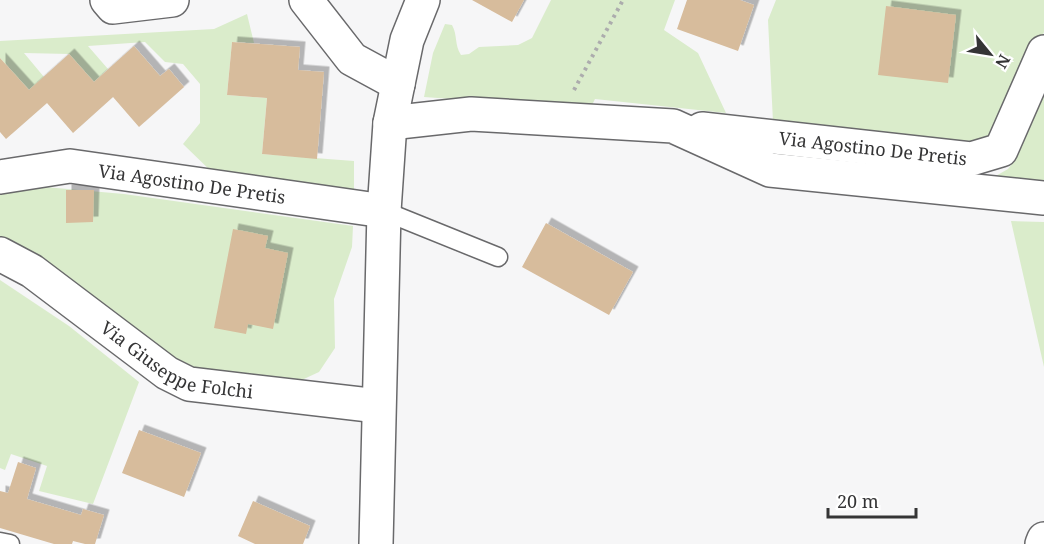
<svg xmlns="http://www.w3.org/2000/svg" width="1044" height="544" font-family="'Noto Serif',serif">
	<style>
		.green { fill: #daeccb }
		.building { fill: #d7bc9c; filter: url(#shadow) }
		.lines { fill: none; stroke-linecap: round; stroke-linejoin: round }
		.lane-casing { stroke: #69696b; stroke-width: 21 }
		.street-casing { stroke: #69696b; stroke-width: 36 }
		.path { stroke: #acacad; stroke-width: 4; stroke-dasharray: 3 4.5; stroke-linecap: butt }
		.lane { stroke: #fff; stroke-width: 18 }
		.street { stroke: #fff; stroke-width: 33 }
		.labels { text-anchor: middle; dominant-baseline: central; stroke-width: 6; stroke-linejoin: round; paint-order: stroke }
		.street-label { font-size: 18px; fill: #343435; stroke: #fff }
	</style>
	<defs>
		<filter id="shadow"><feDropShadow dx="5.5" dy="-5.5" stdDeviation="0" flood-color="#0004"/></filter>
	</defs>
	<rect width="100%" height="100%" fill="#f6f6f7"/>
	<path class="green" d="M 551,0 L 675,0 L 664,30 L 698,53 L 726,113 L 595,99 L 590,109 L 424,97 L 433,53 L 445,24 L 452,25 C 458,36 454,44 461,55 L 469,54 L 479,47 L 518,45 L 532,38 Z
		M 776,0 L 1044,0 L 1044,32 L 1007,121 L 994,139 L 972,146 L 773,122 L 768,20 Z
		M 247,14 L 254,43 L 232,42 L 227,95 L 267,98 L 262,154 L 354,161 L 354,192 L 217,177 L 183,144 L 200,123 L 200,84 L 183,64 L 165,62 L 145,42 L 88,46 L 108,69 L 94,82 L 69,54 L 24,53 L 44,77 L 29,90 L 0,58 L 0,41 L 214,29 Z
		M 1044,95 L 1044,185 L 987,181 L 1008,169 L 1017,157 Z
		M 45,187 L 124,194 L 353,226 L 352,247 L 334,299 L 335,348 L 319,372 L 293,384 L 186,366 L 0,237 L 0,191 Z
		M 1011,221 L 1044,222 L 1044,367 Z
		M 0,280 L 69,326 L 139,382 L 93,504 L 39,491 L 47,466 L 11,454 L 5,470 L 0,468 Z"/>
	<path class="building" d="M 472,0 L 524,0 L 512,22 Z
		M 687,0 L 740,0 L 754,5 L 738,51 L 677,29 Z
		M 886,6 L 956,15 L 948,83 L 878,75 Z
		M 232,42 L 300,47 L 298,70 L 324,72 L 317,159 L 262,154 L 267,98 L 227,95 Z
		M 134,46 L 160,76 L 169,69 L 184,87 L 139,127 L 113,97 L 73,133 L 47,103 L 6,139 L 0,132 L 0,58 L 29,90 L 69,54 L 94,82 Z
		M 66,190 L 94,190 L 93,222 L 66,223 Z
		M 546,223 L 633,272 L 609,315 L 522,267 Z
		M 233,229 L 268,236 L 265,248 L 288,253 L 273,329 L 248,324 L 246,334 L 214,328 Z
		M 139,430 L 201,453 L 184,497 L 122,473 Z
		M 18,462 L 36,468 L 27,499 L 81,515 L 83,509 L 104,515 L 95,544 L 85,544 L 73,541 L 72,544 L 54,544 L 0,528 L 0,491 L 8,493 Z
		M 253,501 L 310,526 L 303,544 L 255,544 L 238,536 Z"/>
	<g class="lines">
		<g class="lane-casing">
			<path id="lane" d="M 384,211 L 498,257
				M 0,542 L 10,544"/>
		</g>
		<g class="street-casing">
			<g id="street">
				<path d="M 107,0 L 113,7 L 172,0"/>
				<path d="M 306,0 L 352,59 L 398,84"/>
				<path d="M 390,123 L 471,114 L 673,126 L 770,170 L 1044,198"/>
				<path id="s1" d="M 702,129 L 971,159 L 1001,150 L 1044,52"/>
				<path id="s2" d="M 0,177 L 70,166 L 384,211"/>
				<path id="s3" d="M 0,254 L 32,271 L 167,373 L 189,384 L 378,406"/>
				<path d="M 376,544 L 384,211 L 390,123 L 407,40 L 423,0"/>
				<path d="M 1042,544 L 1044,539"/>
			</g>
		</g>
		<path class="path" d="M 574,90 L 623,0"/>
		<use href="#lane" class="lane"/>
		<use href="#street" class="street"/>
	</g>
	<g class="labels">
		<g class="street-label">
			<text stroke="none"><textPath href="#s1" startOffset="172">Via Agostino De Pretis</textPath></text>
			<text stroke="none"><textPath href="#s2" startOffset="194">Via Agostino De Pretis</textPath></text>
			<text stroke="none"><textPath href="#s3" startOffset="210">Via Giuseppe Folchi</textPath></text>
		</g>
	</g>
	<g transform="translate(990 54) rotate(120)" stroke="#ffffff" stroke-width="4.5" paint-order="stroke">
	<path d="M0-4.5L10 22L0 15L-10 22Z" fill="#343435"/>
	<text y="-9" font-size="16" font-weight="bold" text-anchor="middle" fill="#343435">N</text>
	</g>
	<path d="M828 508v9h88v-9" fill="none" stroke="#343435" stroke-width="3"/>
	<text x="837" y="508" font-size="18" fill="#343435" stroke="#ffffff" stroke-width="4.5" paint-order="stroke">20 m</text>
</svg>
